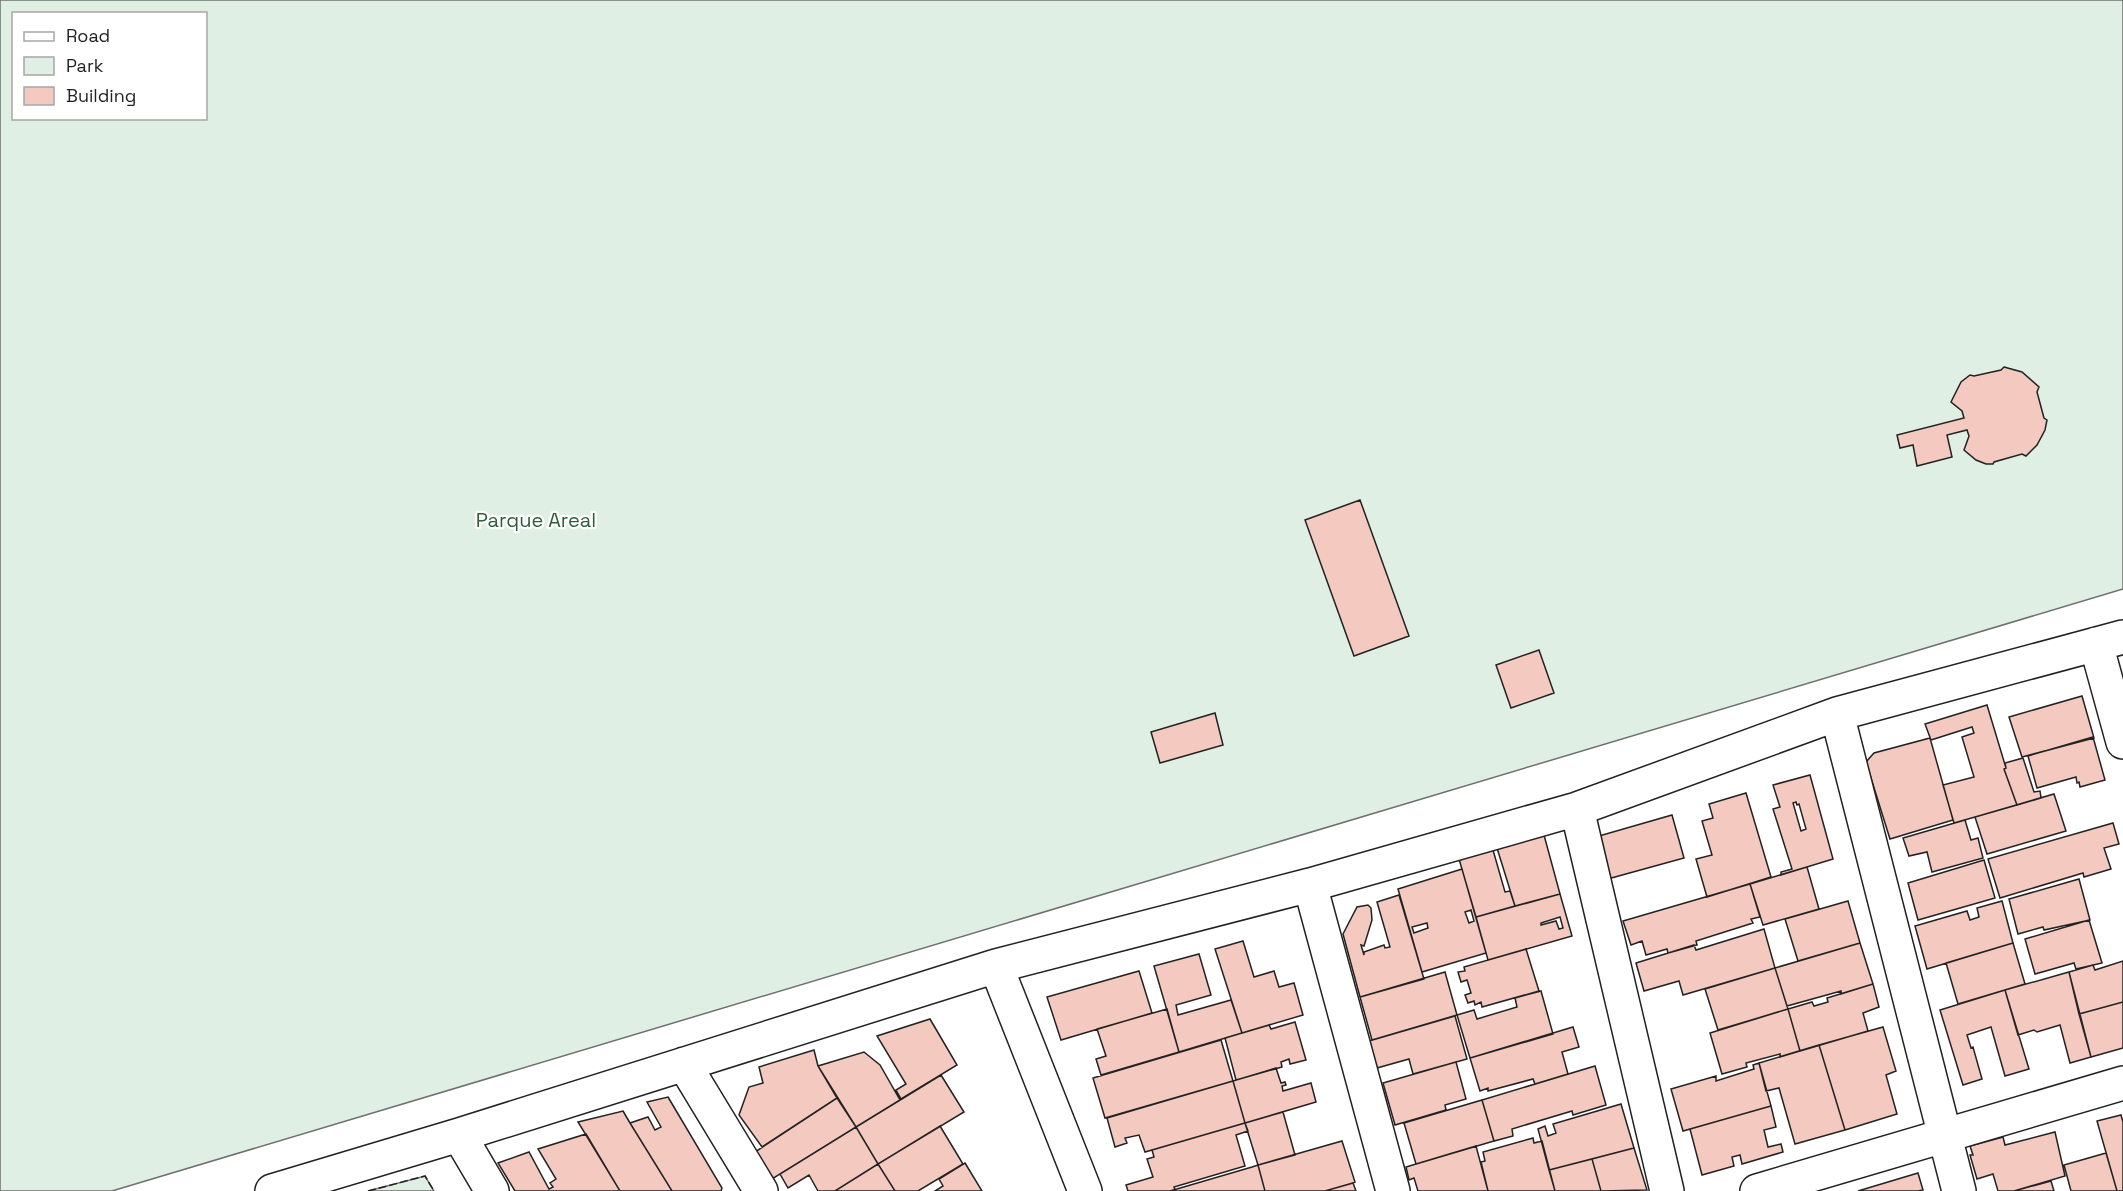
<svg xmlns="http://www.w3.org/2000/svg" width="2123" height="1191" font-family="'Space Grotesk',sans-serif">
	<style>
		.green { fill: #e0efe3; stroke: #6f6f6f; stroke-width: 1.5; fill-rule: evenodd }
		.building { fill: #f3c9c0; stroke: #222; stroke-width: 1.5; fill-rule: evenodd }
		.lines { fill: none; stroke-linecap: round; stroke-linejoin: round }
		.minor-casing { stroke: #222; stroke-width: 36 }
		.minor { stroke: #fff; stroke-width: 33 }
		.fence { stroke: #222; stroke-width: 1.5; stroke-dasharray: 8 3; stroke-linecap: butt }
		.labels { text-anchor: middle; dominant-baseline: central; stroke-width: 4.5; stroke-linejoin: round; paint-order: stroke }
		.park-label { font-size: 20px; fill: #2f5e38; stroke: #fff }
	</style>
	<rect width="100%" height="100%" fill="#fff"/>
	<path class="green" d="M 0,0 L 2123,0 L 2123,589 L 112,1191 L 0,1191 ZM 14,14 L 206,14 L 206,118 L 14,118 Z
		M 425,1176 L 434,1191 L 368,1191 Z"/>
	<path class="building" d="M 2004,367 L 2022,372 L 2039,387 L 2037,392 L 2044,418 L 2047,420 L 2045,430 L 2037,445 L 2026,456 L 2022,454 L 1994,462 L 1993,464 L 1986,464 L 1976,460 L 1964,450 L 1969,436 L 1967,430 L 1947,435 L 1952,457 L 1917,466 L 1913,445 L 1900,448 L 1897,435 L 1964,418 L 1962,411 L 1951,402 L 1961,382 L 1970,375 L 1974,376 L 2001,370 Z
		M 1360,500 L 1409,636 L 1354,656 L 1305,520 Z
		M 1539,650 L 1554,693 L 1511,708 L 1496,665 Z
		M 2082,696 L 2094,738 L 2022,757 L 2009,717 Z
		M 1987,705 L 2006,768 L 2004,769 L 2017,805 L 1954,823 L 1943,785 L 1974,777 L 1962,737 L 1974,733 L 1972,727 L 1931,740 L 1925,724 Z
		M 1215,713 L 1223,745 L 1160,763 L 1151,732 Z
		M 2093,737 L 2105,780 L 2080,787 L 2079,782 L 2077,783 L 2076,777 L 2037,788 L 2028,756 Z
		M 1930,738 L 1953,820 L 1890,839 L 1866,762 L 1874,753 Z
		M 2023,758 L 2034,792 L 2040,791 L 2041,798 L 2017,805 L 2004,769 L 2006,768 L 2005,763 Z
		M 1810,775 L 1833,859 L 1781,875 L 1781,872 L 1792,869 L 1773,809 L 1780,807 L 1773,785 ZM 1796,802 L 1797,805 L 1799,804 L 1806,829 L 1801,831 L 1793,803 Z
		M 1746,793 L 1771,877 L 1707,897 L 1696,859 L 1712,855 L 1702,821 L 1713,818 L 1709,804 Z
		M 2054,794 L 2066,831 L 1987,854 L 1975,817 Z
		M 1672,815 L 1684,858 L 1604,880 L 1592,838 Z
		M 1965,820 L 1971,840 L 1978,838 L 1983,858 L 1932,872 L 1927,852 L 1909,856 L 1903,838 Z
		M 2113,823 L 2119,844 L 2104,848 L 2111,869 L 2084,877 L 2083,873 L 2000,898 L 1988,859 Z
		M 1544,835 L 1560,894 L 1515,906 L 1497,848 Z
		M 1493,850 L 1505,892 L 1510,891 L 1515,906 L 1476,917 L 1459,859 Z
		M 1984,860 L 1995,898 L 1918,920 L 1908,883 Z
		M 1807,867 L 1819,909 L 1763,925 L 1750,884 Z
		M 1462,869 L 1486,953 L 1422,972 L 1398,889 ZM 1471,910 L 1474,921 L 1469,923 L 1465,912 ZM 1427,923 L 1428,928 L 1414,933 L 1412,927 Z
		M 2079,879 L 2090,920 L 2044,930 L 2043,927 L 2018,934 L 2009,899 Z
		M 1750,884 L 1760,917 L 1751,919 L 1753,923 L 1696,941 L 1697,945 L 1668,953 L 1667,949 L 1646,955 L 1642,941 L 1631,945 L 1623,921 Z
		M 1560,894 L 1572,936 L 1488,960 L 1476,917 ZM 1560,917 L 1563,928 L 1559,929 L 1556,921 L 1541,925 L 1541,923 Z
		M 1399,895 L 1424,979 L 1360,997 L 1343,934 L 1357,907 L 1368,905 L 1371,908 L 1372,920 L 1364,946 L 1361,945 L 1364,955 L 1364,952 L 1384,945 L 1385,948 L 1390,947 L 1377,902 Z
		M 1848,901 L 1860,943 L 1798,961 L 1785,919 Z
		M 2002,901 L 2013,943 L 1927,969 L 1915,926 L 1967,911 L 1970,920 L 1979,917 L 1977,908 Z
		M 2089,920 L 2102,963 L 2076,969 L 2074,963 L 2035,974 L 2025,939 Z
		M 1764,929 L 1775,968 L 1683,995 L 1679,981 L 1644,991 L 1636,963 L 1694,945 L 1696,950 Z
		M 1243,941 L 1254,977 L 1274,971 L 1279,987 L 1294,983 L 1303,1015 L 1242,1033 L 1215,949 Z
		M 1860,943 L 1873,984 L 1841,994 L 1841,991 L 1787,1006 L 1775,968 Z
		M 2013,943 L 2025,984 L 1958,1004 L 1946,963 Z
		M 1526,949 L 1539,991 L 1482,1007 L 1481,1002 L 1475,1005 L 1474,1001 L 1468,1003 L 1465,995 L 1471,993 L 1467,980 L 1461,982 L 1458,972 L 1465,971 L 1464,967 Z
		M 1199,954 L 1211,995 L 1176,1005 L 1178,1015 L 1231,1000 L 1242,1033 L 1179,1052 L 1154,966 Z
		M 2123,961 L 2123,1002 L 2079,1014 L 2069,972 L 2093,965 L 2095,970 Z
		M 1775,968 L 1788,1009 L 1718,1030 L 1705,989 Z
		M 1139,971 L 1152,1013 L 1061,1040 L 1047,997 Z
		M 1445,972 L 1457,1015 L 1372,1040 L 1360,997 Z
		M 2069,972 L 2091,1057 L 2070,1063 L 2060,1025 L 2037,1032 L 2034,1030 L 2018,1035 L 2005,990 Z
		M 1873,984 L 1879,1007 L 1863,1013 L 1868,1031 L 1800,1051 L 1788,1009 L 1812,1002 L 1814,1006 L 1828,1002 L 1827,998 Z
		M 2005,990 L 2029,1069 L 2005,1076 L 1991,1027 L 1967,1035 L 1971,1048 L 1973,1047 L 1982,1079 L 1963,1085 L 1940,1010 Z
		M 1541,991 L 1553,1034 L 1470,1058 L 1457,1015 L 1474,1010 L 1477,1019 L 1517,1007 L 1515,998 Z
		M 2123,1002 L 2123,1048 L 2091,1057 L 2079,1014 Z
		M 1167,1009 L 1179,1052 L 1101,1075 L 1096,1059 L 1106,1056 L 1097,1029 Z
		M 1788,1009 L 1800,1051 L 1780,1057 L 1780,1054 L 1746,1063 L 1747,1067 L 1722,1074 L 1710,1033 Z
		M 1455,1016 L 1467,1059 L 1413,1074 L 1409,1059 L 1377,1068 L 1369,1041 Z
		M 930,1019 L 957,1065 L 901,1099 L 896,1090 L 906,1084 L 877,1036 Z
		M 1295,1022 L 1306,1060 L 1290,1064 L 1289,1059 L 1281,1062 L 1282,1067 L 1236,1080 L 1225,1038 L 1269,1025 L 1271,1029 Z
		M 1573,1027 L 1579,1047 L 1562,1052 L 1568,1074 L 1535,1084 L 1533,1079 L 1488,1091 L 1488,1088 L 1480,1091 L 1470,1058 Z
		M 1883,1027 L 1896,1071 L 1886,1075 L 1897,1114 L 1845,1130 L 1819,1045 Z
		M 1221,1040 L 1233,1081 L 1105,1118 L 1093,1078 Z
		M 1819,1045 L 1845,1130 L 1795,1144 L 1779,1088 L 1766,1091 L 1759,1063 Z
		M 814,1050 L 818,1066 L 837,1098 L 762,1147 L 739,1115 L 749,1087 L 763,1083 L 759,1067 Z
		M 864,1052 L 880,1065 L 900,1100 L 856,1127 L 818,1066 Z
		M 1456,1062 L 1466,1099 L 1445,1105 L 1446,1110 L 1395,1125 L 1383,1083 Z
		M 1759,1063 L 1771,1106 L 1683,1131 L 1671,1089 L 1716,1076 L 1716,1081 L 1754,1069 L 1753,1065 Z
		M 1595,1066 L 1606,1105 L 1573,1115 L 1572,1111 L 1512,1129 L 1513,1136 L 1494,1141 L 1482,1100 Z
		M 1276,1068 L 1281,1083 L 1285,1082 L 1286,1085 L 1282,1086 L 1283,1091 L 1311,1083 L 1316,1102 L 1245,1123 L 1233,1081 Z
		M 941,1075 L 964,1112 L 878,1164 L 856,1127 Z
		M 1233,1081 L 1245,1123 L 1145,1152 L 1139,1135 L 1125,1138 L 1127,1143 L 1115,1147 L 1107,1118 Z
		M 668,1097 L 722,1188 L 721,1191 L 672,1191 L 630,1123 L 648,1117 L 655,1130 L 661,1127 L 647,1102 Z
		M 837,1098 L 856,1127 L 772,1179 L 755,1152 Z
		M 1482,1100 L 1494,1141 L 1416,1164 L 1404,1123 Z
		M 1621,1104 L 1634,1148 L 1549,1170 L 1538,1129 L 1545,1126 L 1548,1136 L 1556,1133 L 1553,1124 Z
		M 1771,1106 L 1776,1127 L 1764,1130 L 1768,1147 L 1781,1144 L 1783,1152 L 1742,1164 L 1740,1155 L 1732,1157 L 1734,1166 L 1702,1175 L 1690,1129 Z
		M 623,1111 L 630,1123 L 672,1191 L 620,1191 L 578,1122 Z
		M 1283,1112 L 1295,1155 L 1258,1165 L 1245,1123 Z
		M 2121,1115 L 2123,1122 L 2123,1191 L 2117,1191 L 2097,1121 Z
		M 1245,1123 L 1248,1131 L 1236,1135 L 1245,1166 L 1174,1187 L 1175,1190 L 1170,1191 L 1128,1191 L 1126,1185 L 1153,1177 L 1147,1159 L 1154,1157 L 1152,1150 Z
		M 940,1126 L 963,1164 L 918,1191 L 895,1191 L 878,1164 Z
		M 856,1127 L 878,1164 L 835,1191 L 818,1191 L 809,1175 L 788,1188 L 780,1174 Z
		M 2055,1132 L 2065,1176 L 2014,1191 L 1998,1191 L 1993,1174 L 1977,1179 L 1970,1155 L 1973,1155 L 1970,1146 L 2003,1137 L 2005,1145 Z
		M 586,1134 L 620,1191 L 515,1191 L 498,1163 L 529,1152 L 549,1189 L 553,1187 L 550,1183 L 556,1179 L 538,1149 Z
		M 1533,1138 L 1534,1143 L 1542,1141 L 1555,1191 L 1488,1191 L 1481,1162 L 1485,1161 L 1483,1152 Z
		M 1342,1141 L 1355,1182 L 1353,1183 L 1325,1191 L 1265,1191 L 1258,1165 Z
		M 1476,1146 L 1488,1191 L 1418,1191 L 1414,1178 L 1409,1180 L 1406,1167 Z
		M 1634,1148 L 1647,1190 L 1601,1191 L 1592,1159 Z
		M 2106,1153 L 2117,1191 L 2071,1191 L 2064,1165 Z
		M 1592,1159 L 1601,1191 L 1555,1191 L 1549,1170 Z
		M 965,1163 L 982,1191 L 935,1191 L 943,1186 L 939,1179 Z
		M 878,1164 L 895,1191 L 835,1191 Z
		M 1258,1165 L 1265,1191 L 1170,1191 L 1252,1167 Z
		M 1918,1173 L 1923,1190 L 1918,1191 L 1858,1191 Z
		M 2051,1181 L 2054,1191 L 2014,1191 Z
		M 1353,1183 L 1356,1191 L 1325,1191 Z"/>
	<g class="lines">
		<g class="minor-casing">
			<path id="minor" d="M 2096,644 L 2123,742
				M 1837,714 L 1959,1191
				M 1577,809 L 1667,1191
				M 1310,885 L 1393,1191
				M 996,966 L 1085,1191
				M 684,1064 L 761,1191
				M 459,1135 L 492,1191
				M 272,1191 L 459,1135 L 996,966 L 1310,885 L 1577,809 L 1837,714 L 2123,637
				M 1757,1191 L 2123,1083"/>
		</g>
		<use href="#minor" class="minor"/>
		<path class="fence" d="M 368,1191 L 425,1176 L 434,1191"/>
	</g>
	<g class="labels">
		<g class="park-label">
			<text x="536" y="520">Parque Areal</text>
		</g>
	</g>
	<rect x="12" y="12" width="195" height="108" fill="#ffffff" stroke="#a7a7a7" stroke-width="1.5"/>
	<rect x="24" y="32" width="30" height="9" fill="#ffffff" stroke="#a7a7a7" stroke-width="1.5"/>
	<text x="66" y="42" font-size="18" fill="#222222">Road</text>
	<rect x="24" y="57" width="30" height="18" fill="#e0efe3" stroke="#a7a7a7" stroke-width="1.5"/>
	<text x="66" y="72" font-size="18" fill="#222222">Park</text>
	<rect x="24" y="87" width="30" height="18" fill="#f3c9c0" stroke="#a7a7a7" stroke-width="1.5"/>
	<text x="66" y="102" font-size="18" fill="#222222">Building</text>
</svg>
